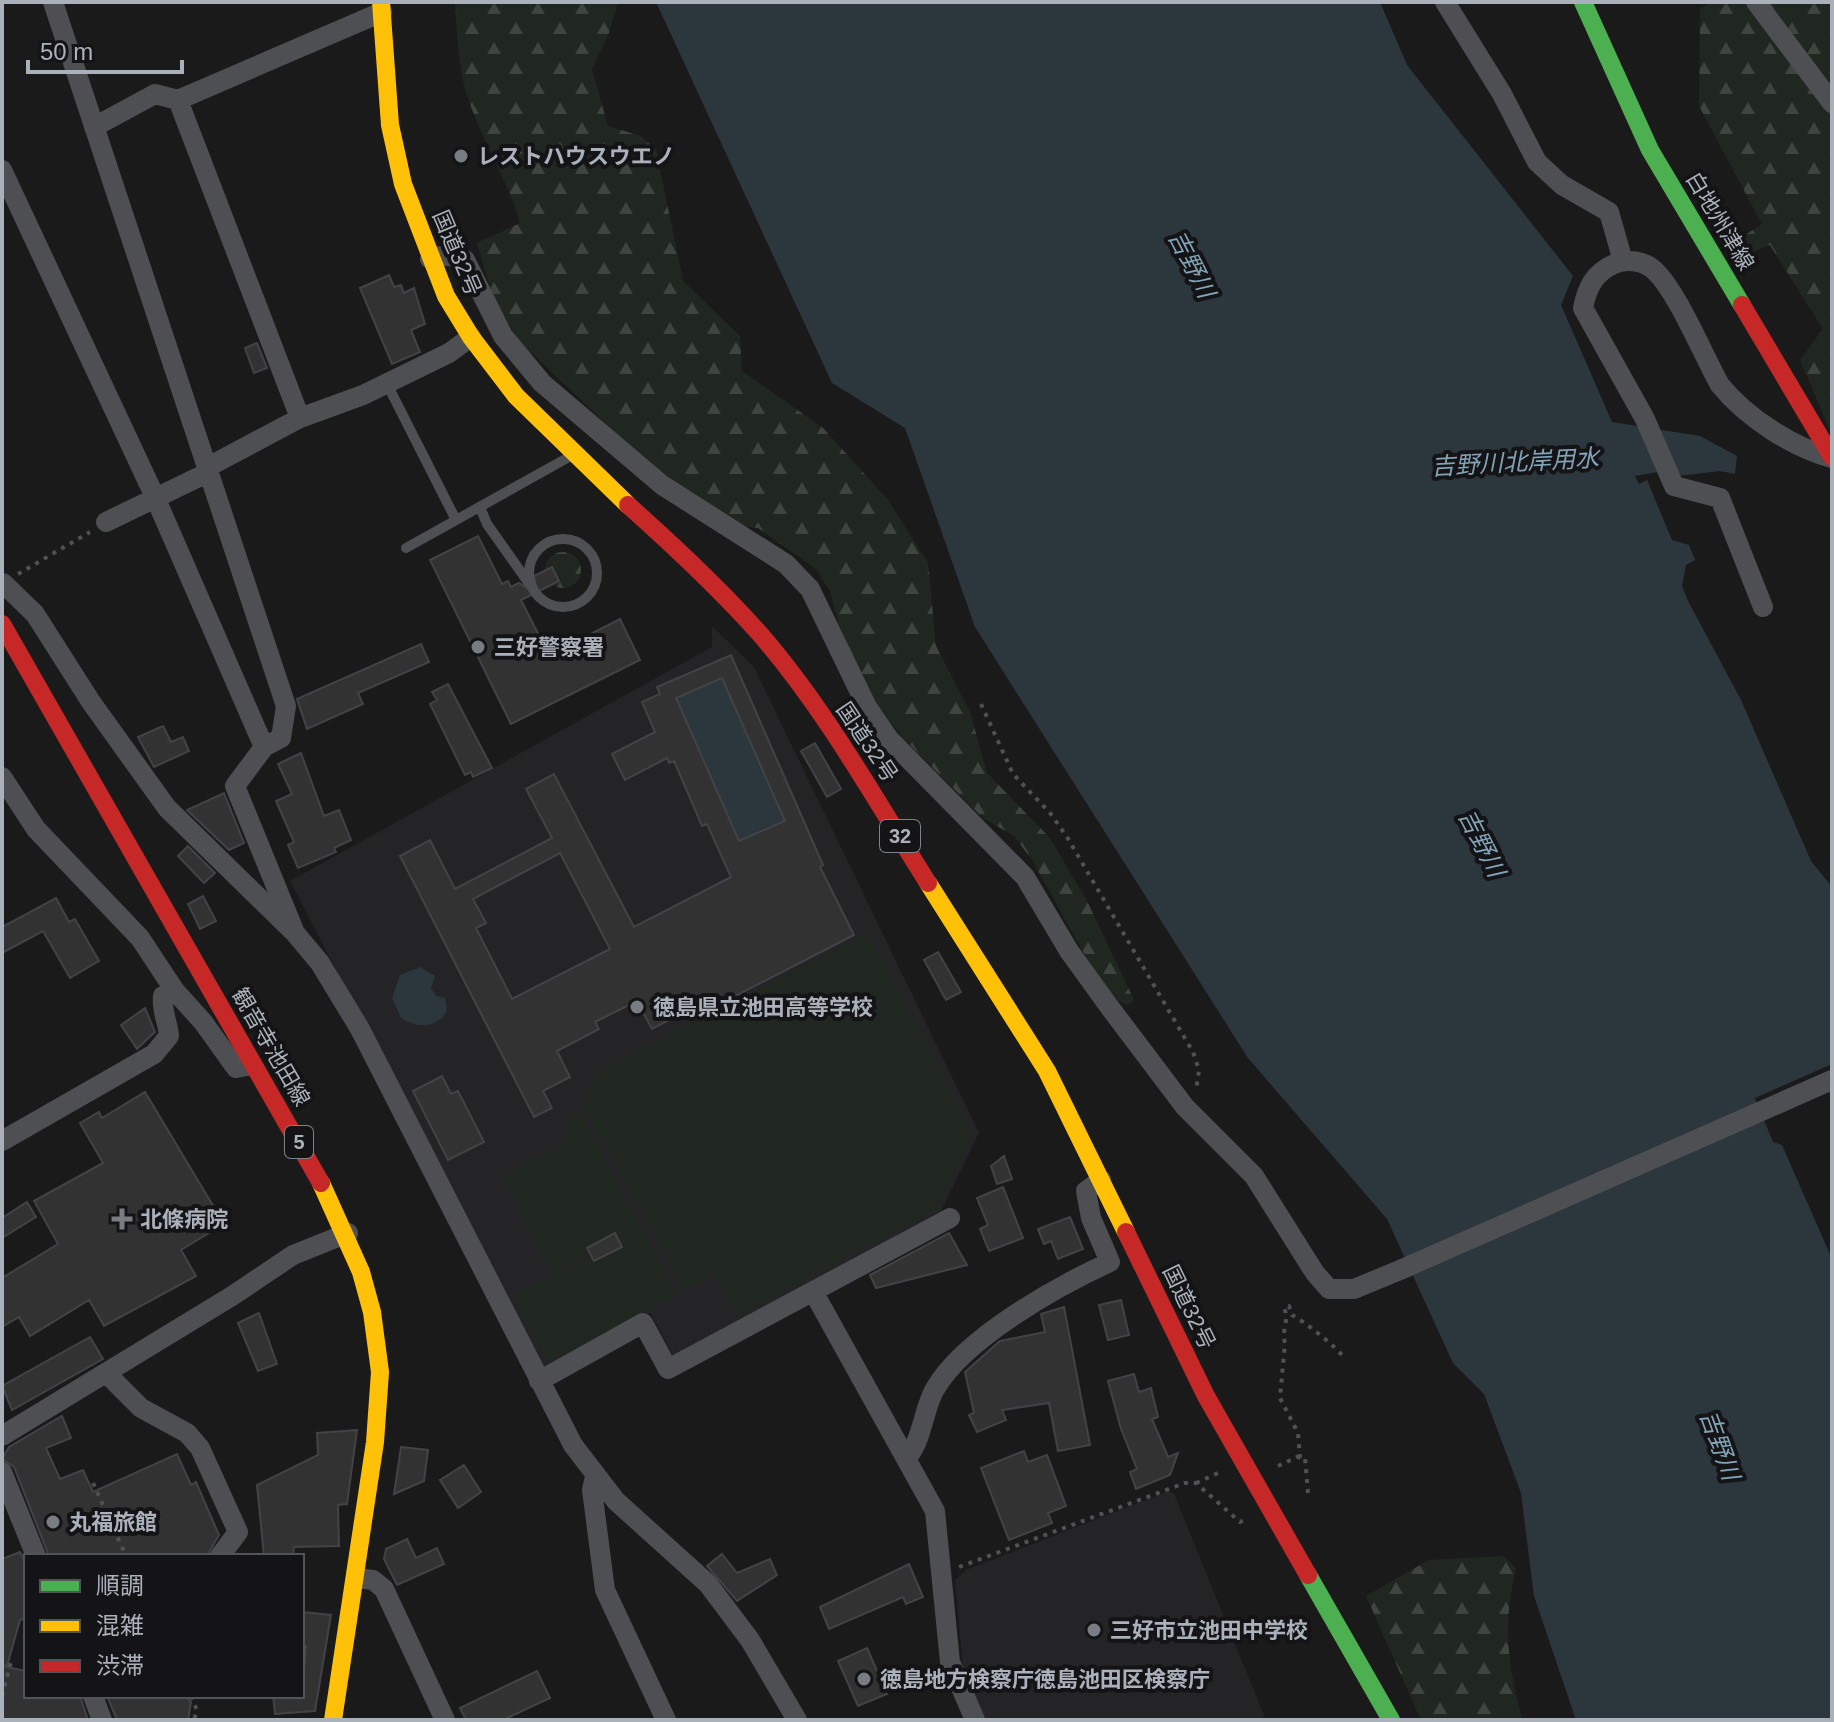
<svg xmlns="http://www.w3.org/2000/svg" width="1834" height="1722" font-family="Helvetica,'Noto Sans JP',sans-serif">
	<style>
		.built { fill: #242426 }
		.forest { fill: url(#forest-firs) }
		.green { fill: #202720 }
		.water { fill: #2c373d }
		.building { fill: #323232; stroke: #424346; stroke-width: 2; fill-rule: evenodd }
		.lines { fill: none; stroke-linecap: round; stroke-linejoin: round }
		.path { stroke: #505155; stroke-width: 4; stroke-dasharray: 4 6; stroke-linecap: butt }
		.lane { stroke: #4e4f53; stroke-width: 10 }
		.street { stroke: #4e4f53; stroke-width: 20 }
		.fast { stroke: #4caf50; stroke-width: 18 }
		.slow { stroke: #ffc107; stroke-width: 18 }
		.jam { stroke: #c62828; stroke-width: 18 }
		.poi-dot { fill: #787c83; stroke: #141416; stroke-width: 3 }
		.labels { text-anchor: middle; dominant-baseline: central; stroke-width: 8; stroke-linejoin: round; paint-order: stroke }
		.shield { fill: #141416; stroke: #7e828a; stroke-width: 2 }
		.shield-label { font-size: 20px; font-weight: bold; fill: #abb1bb }
		.poi-label { font-size: 22px; font-weight: bold; fill: #abb1bb; stroke: #141416; text-anchor: start }
		.street-label { font-size: 22px; fill: #abb1bb; stroke: #141416 }
		.water-label { font-size: 24px; font-style: italic; fill: #82a3b6; stroke: #141416 }
	</style>
	<defs>
		<pattern id="forest-firs" width="22" height="20" patternUnits="userSpaceOnUse" patternTransform="scale(2)"><rect width="22" height="20" fill="#202720"/><path d="M5 1l3.5 6h-7zM16 11l3.5 6h-7z" fill="#3e443e"/></pattern>
	</defs>
	<rect width="100%" height="100%" fill="#1a1a1a"/>
	<path class="built" d="M 712,626 L 754,667 L 979,1133 L 941,1211 L 674,1357 L 650,1313 L 545,1371 L 290,881 L 712,647 Z
		M 1169,1491 L 1174,1494 L 1266,1720 L 982,1720 L 964,1679 L 955,1580 L 966,1570 Z"/>
	<path class="forest" d="M 455,2 L 618,2 L 609,33 L 592,69 L 608,126 L 641,136 L 656,150 L 683,281 L 740,336 L 742,371 L 823,428 L 888,500 L 928,563 L 936,646 L 970,712 L 987,773 L 1050,838 L 1088,903 L 1134,1000 L 1128,1005 L 1117,1000 L 1091,966 L 1032,860 L 1014,836 L 983,818 L 903,738 L 867,691 L 839,625 L 830,591 L 816,569 L 758,528 L 741,526 L 660,475 L 519,341 L 494,300 L 477,243 L 520,223 C 508,179 481,140 467,95 C 458,65 457,33 455,2 Z
		M 1710,2 L 1832,2 L 1832,435 L 1800,360 L 1823,329 L 1770,245 L 1734,260 L 1728,246 L 1762,224 L 1699,106 L 1700,9 Z
		M545 570a18 18 0 1 1 36 0a18 18 0 1 1-36 0Z
		M 1504,1556 L 1516,1568 C 1502,1629 1508,1661 1522,1720 L 1421,1720 L 1366,1596 L 1429,1560 Z"/>
	<path class="green" d="M 870,933 L 972,1133 L 938,1207 L 738,1316 L 715,1275 L 685,1291 L 585,1109 L 592,1075 Z
		M 581,1110 L 641,1226 L 552,1272 L 503,1176 L 567,1142 L 572,1115 Z
		M 643,1228 L 678,1295 L 548,1363 L 513,1297 Z"/>
	<path class="water" d="M 656,2 L 1380,2 L 1407,65 L 1573,276 L 1561,305 L 1612,422 L 1700,436 L 1737,456 L 1735,474 L 1720,471 L 1678,476 L 1675,469 L 1635,476 L 1639,484 L 1647,480 L 1672,540 L 1689,545 L 1695,560 L 1686,565 L 1682,586 L 1688,601 L 1741,700 L 1811,861 L 1832,887 L 1832,1064 L 1755,1098 L 1773,1142 L 1782,1145 L 1832,1259 L 1832,1720 L 1576,1720 L 1534,1596 L 1521,1493 L 1484,1394 L 1453,1363 L 1387,1219 L 1248,1058 L 975,627 L 905,428 L 832,383 Z
		M 722,678 L 785,821 L 739,841 L 676,698 Z
		M 420,967 L 435,976 L 431,988 L 436,996 L 445,998 L 447,1011 C 437,1028 417,1029 401,1018 L 392,998 L 400,975 Z"/>
	<path class="building" d="M 389,275 L 394,287 L 401,285 L 404,293 L 414,288 L 425,324 L 411,330 L 420,352 L 392,364 L 360,288 Z
		M 257,343 L 267,368 L 254,373 L 245,348 Z
		M 478,536 L 502,584 L 508,581 L 511,587 L 519,583 L 530,590 L 536,585 L 534,576 L 552,567 L 559,581 L 521,600 L 549,655 L 620,619 L 640,660 L 511,724 L 430,560 Z
		M 421,644 L 429,662 L 358,693 L 363,704 L 307,729 L 297,699 Z
		M 731,655 L 823,865 L 820,867 L 854,935 L 710,1009 L 705,1001 L 652,1029 L 637,1001 L 595,1022 L 599,1029 L 557,1051 L 570,1077 L 543,1091 L 552,1108 L 534,1117 L 400,856 L 430,840 L 455,889 L 552,838 L 526,789 L 554,774 L 634,927 L 731,877 L 707,824 L 702,826 L 674,761 L 669,763 L 667,758 L 625,780 L 612,754 L 655,732 L 642,702 L 660,694 L 657,687 ZM 722,678 L 785,821 L 739,841 L 676,698 ZM 560,853 L 610,949 L 512,999 L 476,928 L 486,923 L 473,899 Z
		M 448,684 L 492,768 L 473,777 L 471,772 L 465,775 L 430,704 L 437,700 L 432,692 Z
		M 163,726 L 171,742 L 183,737 L 189,751 L 154,767 L 138,737 Z
		M 815,743 L 841,789 L 827,797 L 801,751 Z
		M 301,753 L 324,816 L 339,810 L 351,840 L 334,848 L 336,852 L 298,868 L 288,845 L 294,842 L 276,801 L 292,794 L 278,764 Z
		M 224,793 L 244,843 L 229,850 L 187,810 Z
		M 188,846 L 215,873 L 204,883 L 178,856 Z
		M 203,896 L 216,921 L 200,929 L 188,904 Z
		M 56,898 L 69,922 L 75,919 L 99,961 L 70,978 L 43,931 L 2,953 L 2,927 Z
		M 938,952 L 961,992 L 946,1000 L 924,960 Z
		M 145,1008 L 155,1032 L 137,1049 L 121,1025 Z
		M 442,1076 L 451,1094 L 458,1091 L 484,1142 L 448,1160 L 413,1091 Z
		M 145,1092 L 224,1224 L 181,1250 L 196,1276 L 104,1326 L 89,1300 L 30,1336 L 19,1317 L 2,1327 L 2,1278 L 58,1244 L 34,1201 L 103,1163 L 80,1123 L 99,1112 L 102,1118 Z
		M 1004,1156 L 1012,1179 L 997,1184 L 991,1166 Z
		M 1003,1187 L 1023,1238 L 989,1251 L 980,1229 L 988,1225 L 977,1198 Z
		M 27,1202 L 36,1217 L 2,1238 L 2,1218 Z
		M 1070,1217 L 1083,1249 L 1058,1259 L 1051,1241 L 1044,1244 L 1038,1229 Z
		M 615,1233 L 622,1247 L 594,1261 L 587,1248 Z
		M 949,1233 L 967,1265 L 876,1288 L 870,1275 Z
		M 1121,1300 L 1129,1335 L 1108,1340 L 1099,1305 Z
		M 1064,1307 L 1090,1445 L 1058,1451 L 1049,1403 L 1002,1410 L 1006,1420 L 977,1432 L 969,1415 L 974,1413 L 965,1372 L 1000,1341 L 1045,1332 L 1041,1314 Z
		M 259,1313 L 277,1364 L 258,1371 L 238,1323 Z
		M 90,1337 L 103,1359 L 12,1410 L 2,1386 Z
		M 1134,1374 L 1139,1392 L 1151,1388 L 1158,1417 L 1152,1419 L 1168,1457 L 1178,1453 L 1170,1475 L 1136,1489 L 1130,1472 L 1137,1469 L 1121,1429 L 1108,1381 Z
		M 62,1416 L 71,1438 L 46,1448 L 60,1479 L 83,1470 L 93,1492 L 177,1454 L 191,1485 L 196,1482 L 219,1535 L 207,1556 L 49,1556 L 14,1467 L 2,1459 L 9,1447 Z
		M 357,1430 L 347,1504 L 338,1505 L 339,1546 L 294,1547 L 293,1556 L 264,1556 L 257,1485 L 318,1455 L 317,1433 Z
		M 401,1447 L 428,1450 L 424,1481 L 394,1494 Z
		M 1024,1451 L 1028,1462 L 1047,1455 L 1066,1506 L 1048,1513 L 1052,1523 L 1009,1540 L 981,1468 Z
		M 464,1465 L 481,1492 L 458,1508 L 440,1480 Z
		M 407,1539 L 416,1558 L 437,1548 L 444,1564 L 397,1585 L 384,1559 L 386,1549 Z
		M 20,1552 L 26,1564 L 26,1618 L 20,1620 L 7,1666 L 2,1665 L 2,1559 Z
		M 722,1554 L 737,1573 L 770,1559 L 777,1575 L 737,1601 L 707,1566 Z
		M 909,1564 L 923,1597 L 906,1604 L 903,1597 L 829,1629 L 820,1607 Z
		M 302,1612 L 331,1615 L 315,1711 L 275,1714 L 273,1696 L 302,1696 L 306,1646 L 302,1646 Z
		M 867,1648 L 887,1694 L 858,1706 L 838,1661 Z
		M 2,1666 L 26,1671 L 26,1696 L 80,1696 L 88,1720 L 2,1720 Z
		M 537,1671 L 550,1698 L 503,1720 L 466,1720 L 460,1708 Z
		M 107,1696 L 185,1696 L 191,1702 L 188,1720 L 117,1720 Z"/>
	<g class="lines">
		<path class="path" d="M 18,574 L 90,532
			M 981,704 L 1013,774 L 1050,813 L 1067,837 L 1193,1052 L 1199,1070 L 1196,1091
			M 1278,1466 L 1299,1456
			M 93,1483 L 126,1556
			M 1196,1483 L 1218,1473
			M 1308,1493 L 1305,1458 L 1300,1458 L 1298,1433 L 1280,1398 L 1285,1343 C 1281,1330 1290,1320 1284,1308 L 1289,1306 L 1292,1315 C 1304,1321 1338,1348 1345,1359
			M 959,1567 L 1185,1483 L 1196,1483 L 1240,1522 L 1244,1520
			M 2,1696 L 11,1662
			M 191,1696 L 197,1710 L 194,1720"/>
		<path class="lane" d="M 387,384 L 456,520
			M 480,507 L 487,524 L 528,582
			M529 573a34 34 0 1 1 68 0a34 34 0 1 1-68 0Z
			M 406,548 L 569,457"/>
		<path class="street" d="M 53,2 L 286,706 L 281,738 L 264,747 L 235,786 L 295,933 L 320,963 L 360,1029 L 573,1445 L 616,1501 L 708,1584 L 750,1640 L 797,1720
			M 1445,2 L 1502,94 L 1537,162 L 1562,185 L 1609,212 L 1623,261
			M 1756,2 L 1832,103
			M 178,100 L 382,12
			M 94,127 L 155,94 L 178,100 L 300,418
			M 2,170 L 155,497 L 264,747
			M 430,259 L 446,255 L 465,260 L 503,336 L 542,383 L 662,485 L 786,564 L 810,589 L 867,707 L 889,739 L 1025,877 L 1069,951 L 1108,1005 L 1185,1107 L 1254,1176 L 1315,1273 L 1329,1289 L 1354,1289 L 1400,1270 L 1832,1080
			M 206,468 L 300,418 L 363,395 L 449,353 L 471,337
			M 106,522 L 207,473
			M 3,583 L 35,614 L 91,702 L 167,808 L 295,933
			M 1763,607 L 1720,498 L 1674,486 L 1645,419 L 1583,308 C 1587,288 1594,273 1614,264 C 1627,259 1644,260 1655,271 C 1678,293 1703,355 1720,385 C 1747,418 1792,447 1832,458
			M 2,777 L 36,829 L 140,938 L 175,991
			M 2,1141 L 154,1054 L 169,1036 C 168,1022 161,1010 163,996 L 175,991 L 203,1022 L 236,1068 L 252,1065
			M 814,1293 L 935,1511 L 950,1662 L 975,1720
			M 106,1373 L 141,1408 L 187,1433 L 200,1448 L 238,1532 L 220,1556
			M 539,1381 L 643,1323 L 668,1369 L 950,1218
			M 2,1436 L 232,1296 L 293,1255 L 348,1233
			M 907,1457 C 921,1445 924,1407 935,1389 C 964,1338 1058,1286 1110,1262 L 1091,1218 L 1086,1191 L 1101,1180
			M 2,1472 L 36,1556
			M 595,1477 L 592,1490 L 605,1590 L 666,1720
			M 357,1578 L 373,1580 L 384,1589 L 445,1720
			M 93,1696 L 102,1720"/>
		<path class="fast" d="M 1583,2 L 1650,150 L 1742,305
			M 1308,1575 L 1391,1720"/>
		<path class="slow" d="M 381,2 L 390,125 L 403,184 L 446,296 L 471,337 L 516,396 L 628,505
			M 928,883 L 1047,1071 L 1126,1232
			M 321,1183 L 361,1272 L 372,1312 L 380,1372 L 375,1442 L 333,1720"/>
		<path class="jam" d="M 1742,305 L 1832,457
			M 628,505 C 674,546 719,588 760,634 C 825,709 875,799 928,883
			M 2,624 L 321,1183
			M 1126,1232 L 1206,1396 L 1308,1575"/>
	</g>
	<g class="poi-dot">
		<circle cx="461" cy="156" r="8"/>
		<circle cx="478" cy="647" r="8"/>
		<circle cx="637" cy="1007" r="8"/>
		<path d="M118 1207h8v8h8v8h-8v8h-8v-8h-8v-8h8z"/>
		<circle cx="53" cy="1522" r="8"/>
		<circle cx="1094" cy="1630" r="8"/>
		<circle cx="864" cy="1679" r="8"/>
	</g>
	<g class="labels">
		<g class="shield">
			<rect x="880" y="820" width="40" height="32" rx="6"/>
			<rect x="285" y="1126" width="28" height="32" rx="6"/>
		</g>
		<g class="shield-label">
			<text x="900" y="836">32</text>
			<text x="299" y="1142">5</text>
		</g>
		<g class="poi-label">
			<text x="477" y="156">レストハウスウエノ</text>
			<text x="494" y="647">三好警察署</text>
			<text x="653" y="1007">徳島県立池田高等学校</text>
			<text x="140" y="1219">北條病院</text>
			<text x="69" y="1522">丸福旅館</text>
			<text x="1110" y="1630">三好市立池田中学校</text>
			<text x="880" y="1679">徳島地方検察庁徳島池田区検察庁</text>
		</g>
		<g class="street-label">
			<text transform="translate(1720 221) rotate(59)">白地州津線</text>
			<text transform="translate(457 253) rotate(67)">国道32号</text>
			<text transform="translate(867 742) rotate(56)">国道32号</text>
			<text transform="translate(271 1047) rotate(60)">観音寺池田線</text>
			<text transform="translate(1189 1307) rotate(64)">国道32号</text>
		</g>
		<g class="water-label">
			<text transform="translate(1192 264) rotate(63)">吉野川</text>
			<text transform="translate(1515 462) rotate(-3)">吉野川北岸用水</text>
			<text transform="translate(1482 843) rotate(63)">吉野川</text>
			<text transform="translate(1720 1445) rotate(70)">吉野川</text>
		</g>
	</g>
	<rect width="1834" height="1722" fill="none" stroke="#abb1bb" stroke-width="8"/>
	<rect x="24" y="1554" width="280" height="144" fill="#141416" stroke="#505358" stroke-width="2"/>
	<rect x="40" y="1580" width="40" height="12" fill="#4caf50" stroke="#505358" stroke-width="2"/>
	<text x="96" y="1594" font-size="24" fill="#abb1bb">順調</text>
	<rect x="40" y="1620" width="40" height="12" fill="#ffc107" stroke="#505358" stroke-width="2"/>
	<text x="96" y="1634" font-size="24" fill="#abb1bb">混雑</text>
	<rect x="40" y="1660" width="40" height="12" fill="#c62828" stroke="#505358" stroke-width="2"/>
	<text x="96" y="1674" font-size="24" fill="#abb1bb">渋滞</text>
	<path d="M28 60v12h154v-12" fill="none" stroke="#abb1bb" stroke-width="4"/>
	<text x="40" y="60" font-size="24" fill="#abb1bb" stroke="#141416" stroke-width="6" paint-order="stroke">50 m</text>
</svg>
